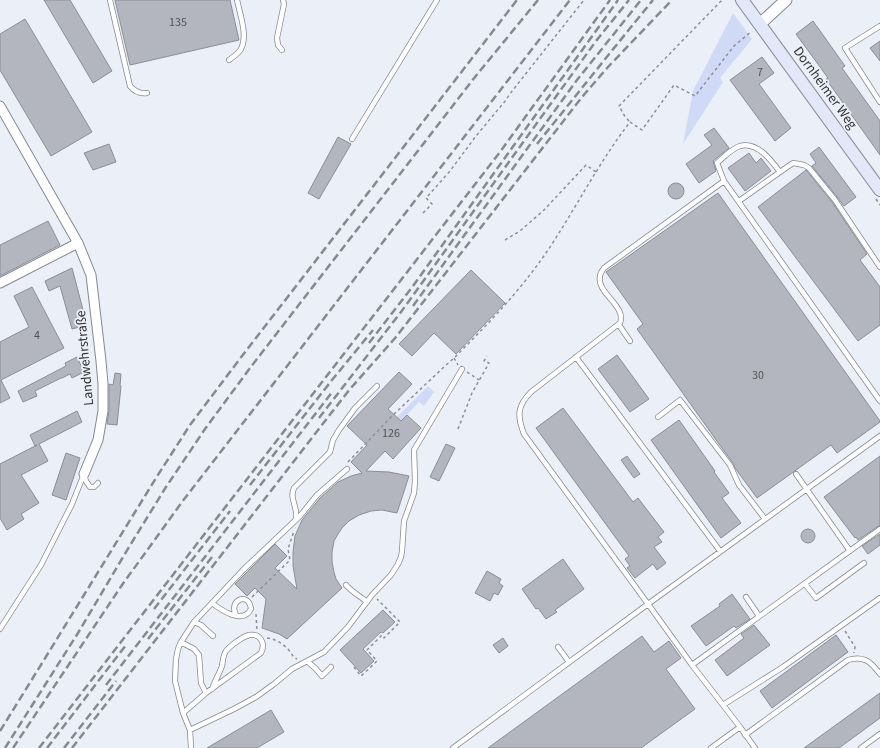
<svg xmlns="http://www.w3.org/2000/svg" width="880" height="748" font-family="'Source Sans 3',sans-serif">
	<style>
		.green { fill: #d0daf7 }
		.building { fill: #b3b6bf; stroke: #8b8e96 }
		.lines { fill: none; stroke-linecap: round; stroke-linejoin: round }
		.service-casing { stroke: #868992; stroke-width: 6 }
		.minor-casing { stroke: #868992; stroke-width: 11 }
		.tertiary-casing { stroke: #868992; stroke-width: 13 }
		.secondary-casing { stroke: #868992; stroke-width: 14 }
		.path { stroke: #8d8f95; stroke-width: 1.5; stroke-dasharray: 3 3; stroke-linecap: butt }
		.service { stroke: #fff; stroke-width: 4.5 }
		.minor { stroke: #fff; stroke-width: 9 }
		.tertiary { stroke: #fff; stroke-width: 11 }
		.secondary { stroke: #e2e8fa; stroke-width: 12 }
		.rail { stroke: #86898e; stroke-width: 2.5; stroke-dasharray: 8 4; stroke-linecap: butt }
		.labels { text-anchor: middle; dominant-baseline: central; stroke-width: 3.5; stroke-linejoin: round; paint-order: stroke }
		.number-label { font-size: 12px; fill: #525358 }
		.street-label { font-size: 14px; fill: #313235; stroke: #ebeff8 }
	</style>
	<rect width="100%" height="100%" fill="#ebeff8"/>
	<path class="green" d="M 733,13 L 752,39 L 720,78 L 723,82 L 683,144 L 693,91 Z
		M 428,386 L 434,392 L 424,406 L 419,402 L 401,421 L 397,417 Z"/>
	<path class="building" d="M 44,0 L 70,0 L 112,71 L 93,83 Z
		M 115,0 L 230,0 L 239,40 L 130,65 Z
		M 25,19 L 92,132 L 51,156 L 0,70 L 0,34 Z
		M 813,21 L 845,66 L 842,68 L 880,121 L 880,155 L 826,79 L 828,78 L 796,34 Z
		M 880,41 L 880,61 L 870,48 Z
		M 762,57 L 774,73 L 759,84 L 791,128 L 775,141 L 730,80 Z
		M 714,128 L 729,148 L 713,161 L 716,171 L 699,183 L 686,164 L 712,145 L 704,135 Z
		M 338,137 L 351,144 L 319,199 L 308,193 Z
		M 109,144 L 116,162 L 93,170 L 84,153 Z
		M 819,147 L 856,197 L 844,206 L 838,198 L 812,166 L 816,163 L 810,154 Z
		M 749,153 L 756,163 L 761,158 L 771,171 L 745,191 L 728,168 Z
		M 806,170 L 832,202 L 867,254 L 860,260 L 880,287 L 880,325 L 858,341 L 758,207 Z
		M668 191a8 8 0 1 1 16 0a8 8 0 1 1-16 0Z
		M 718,193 L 880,421 L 880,422 L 837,453 L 831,445 L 757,498 L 735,468 L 733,463 L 719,444 L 637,329 L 643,324 L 606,272 Z
		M 48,221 L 60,245 L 0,276 L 0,245 Z
		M 72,268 L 87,325 L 72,329 L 60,286 L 49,291 L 45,281 Z
		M 471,270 L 505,303 L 456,354 L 434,333 L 412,356 L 399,344 Z
		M 32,287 L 64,348 L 1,380 L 10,398 L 0,403 L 0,342 L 29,327 L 14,296 Z
		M 617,355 L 649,399 L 630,412 L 598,369 Z
		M 77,357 L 84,372 L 72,378 L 70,374 L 62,378 L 61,378 L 35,391 L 37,396 L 23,402 L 18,391 L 66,366 L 65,363 Z
		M 399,372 L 412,384 L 388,409 L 401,421 L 407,415 L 421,428 L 393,459 L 385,451 L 366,471 L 389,472 L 409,476 L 397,513 L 382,510 L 371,511 L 359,515 L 349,521 L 342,528 L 338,534 L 334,541 L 332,552 L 332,562 L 334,572 L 336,579 L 342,588 L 287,639 L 279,634 L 262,628 L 266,599 L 255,588 L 247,596 L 235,584 L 275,544 L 287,556 L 275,568 L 297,589 L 293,566 L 293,552 L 295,536 L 302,520 L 320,498 L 338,482 L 351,476 L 362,473 L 351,462 L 367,445 L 347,426 Z
		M 115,373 L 121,374 L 120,386 L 121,386 L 117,425 L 107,424 L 109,411 L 109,384 L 113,385 Z
		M 563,408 L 633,502 L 638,498 L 664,532 L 658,537 L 662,542 L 654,547 L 666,563 L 657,570 L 653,564 L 635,578 L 627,568 L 630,566 L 625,559 L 629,556 L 536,428 Z
		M 77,411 L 82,422 L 39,444 L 48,461 L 21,475 L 39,503 L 21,514 L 24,519 L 7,530 L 0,518 L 0,464 L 37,445 L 35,446 L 30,435 Z
		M 679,420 L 715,471 L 714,472 L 729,493 L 722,498 L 741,523 L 721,538 L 651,440 Z
		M 446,444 L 455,448 L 439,481 L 430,477 Z
		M 66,453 L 80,458 L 66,500 L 52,495 Z
		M 627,456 L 640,474 L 634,478 L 621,460 Z
		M 880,456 L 880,525 L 858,540 L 856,537 L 855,538 L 824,497 Z
		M801 536a7 7 0 1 1 14 0a7 7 0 1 1-14 0Z
		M 880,534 L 880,545 L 868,554 L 862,546 Z
		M 563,559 L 584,589 L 555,610 L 557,612 L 546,619 L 538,608 L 536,609 L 522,589 Z
		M 487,571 L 501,579 L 499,583 L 503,586 L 498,595 L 494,593 L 490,601 L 475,593 Z
		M 732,594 L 750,619 L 736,628 L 734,626 L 706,646 L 691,626 L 720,606 L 719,604 Z
		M 383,610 L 395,622 L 383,633 L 381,632 L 363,649 L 374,661 L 361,673 L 340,650 Z
		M 754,625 L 770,645 L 727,676 L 715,660 L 744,638 L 741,634 Z
		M 836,635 L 848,652 L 772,708 L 760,691 Z
		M 642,636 L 654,652 L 669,641 L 681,658 L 666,669 L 695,709 L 641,748 L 488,748 Z
		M 503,638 L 508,646 L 499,653 L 493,645 Z
		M 880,693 L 880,718 L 839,748 L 804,748 Z
		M 271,710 L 284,732 L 257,748 L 207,748 Z"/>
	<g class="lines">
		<g class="service-casing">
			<path id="service" d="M 110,0 L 130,86 C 135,92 140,94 147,93
				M 880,26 L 845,48 L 880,102
				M 282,50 L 278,45 L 277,38 L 284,4 L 283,0
				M 229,60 C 233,57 238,54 241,49 C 248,36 240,14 237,0
				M 352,139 L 437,0
				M 724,181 L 717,163 C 724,157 731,149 740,146 C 757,141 771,160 780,172
				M 739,201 L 780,172 L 793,163 L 804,165 L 809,168 L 835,200 L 880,267
				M 619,325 L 630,341
				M 576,357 L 720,551
				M 658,417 L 680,400 L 730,465 L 739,485 L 765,519
				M 84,474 L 86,481 L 90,487 L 94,487 L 98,483
				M 796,474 L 850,551
				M 296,519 C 296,517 296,514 296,512 C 295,503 290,497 294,488 L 330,452 L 333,440 L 339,430 L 355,408 L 377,386
				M 805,584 L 816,598 L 864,563
				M 346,585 C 352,592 360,596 367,602
				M 746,597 L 759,616
				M 212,603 C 221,610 243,625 251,609 C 249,591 228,600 236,615
				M 194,622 L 201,625 L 213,636
				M 0,629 L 41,565 L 72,504 L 84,474
				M 181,642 L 194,649 L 199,655 L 201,683 L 206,693
				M 558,647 L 569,662
				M 307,661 L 315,668 L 322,676 L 331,667
				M 692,665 L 880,529
				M 723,705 L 783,667 L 880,598
				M 183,713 L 206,693 L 261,653 C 266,643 260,633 249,635 C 242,637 230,646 226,651 C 223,655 223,661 222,666 C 219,674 215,681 212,689
				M 190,730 L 234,709 L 256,697 L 274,684 L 292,669 L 324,652 L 348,627 L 372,595 L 391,575 L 398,564 L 401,557 L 402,551 L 404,521 L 414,493 L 415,481 L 414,450 L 462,369
				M 745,735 L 848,660 C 864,655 871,662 880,674
				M 191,748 L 190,730 L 183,713 L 175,681 L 176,659 L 178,649 L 181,642 L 194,622 L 212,603 L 243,570 L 300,516 L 317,495 L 347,469
				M 453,748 L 648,604 L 524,434 C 517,416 517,406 531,392 L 620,323 C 627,306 596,293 600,276 C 600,273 603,270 604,268 L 724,181 L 880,401
				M 711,748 L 740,727
				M 755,748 L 740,727 L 692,665 L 648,604 L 880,436
				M 861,748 L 880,734"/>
		</g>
		<g class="minor-casing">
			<path id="minor" d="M 0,106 L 78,243 L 91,275 L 101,361 L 103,384 L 103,411 L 98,440 L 84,474
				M 0,283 L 78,243"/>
		</g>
		<g class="tertiary-casing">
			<path id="tertiary" d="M 760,24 L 786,0"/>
		</g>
		<g class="secondary-casing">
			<path id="secondary" d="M 742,0 L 880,190"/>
		</g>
		<path class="path" d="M 629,121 L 624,115 L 619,106 L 722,0
			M 876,199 L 880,205
			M 423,213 L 432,204 L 426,198 L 450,171 L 476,136 L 506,100 L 509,95 L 584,0
			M 505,240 L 520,231 L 544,210 L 586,165 L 596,172
			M 454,358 L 458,365
			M 467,372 L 479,380
			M 458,429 L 472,393 L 489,363 L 484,361 L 487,356
			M 348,462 L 392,416 L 445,366 L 454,358 C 488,324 521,290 548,250 C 576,208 599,162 630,122 L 642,130 L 674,85 L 695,96 L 734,46 L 752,31
			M 252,597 L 290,560 L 288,549 L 294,531
			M 256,614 L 257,630
			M 845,631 L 855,647 L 854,653
			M 267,638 C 275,639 282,643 288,649 C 291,653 293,657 297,659
			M 354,667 L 361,676 L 377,661 L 367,650 L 382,635 L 384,638 L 400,622 L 377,599"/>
		<use href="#service" class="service"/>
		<use href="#minor" class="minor"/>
		<use href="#tertiary" class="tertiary"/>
		<use href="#secondary" class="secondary"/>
		<path class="rail" d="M 537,144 L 610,53 L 653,0
			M 413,306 L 577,80 L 641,0
			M 369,343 L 413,286 L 618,0
			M 319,418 L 401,312 L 596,41 L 629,0
			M 250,485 L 332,380 L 373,330
			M 154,609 L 230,511
			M 148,639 L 212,557
			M 106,685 L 333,391
			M 0,731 L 31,681 L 156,478 L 190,425 L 239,360 L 517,0
			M 5,748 L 78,633 L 129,547 L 166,487 L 205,429 L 250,368 L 475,77 L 538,0
			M 13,748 L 122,585 L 182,502 L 570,0
			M 39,748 L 500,152 L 610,0
			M 47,748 L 126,645
			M 64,748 L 116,681
			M 72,748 L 325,421 L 350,389 L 396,337 L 582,97 L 608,67 L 672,0"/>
	</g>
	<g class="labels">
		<g class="number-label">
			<text x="178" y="22">135</text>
			<text x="760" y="72">7</text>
			<text x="37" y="335">4</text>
			<text x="758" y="375">30</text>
			<text x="391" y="433">126</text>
		</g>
		<g class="street-label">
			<text transform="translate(825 88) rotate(54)">Dornheimer Weg</text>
			<text transform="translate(85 358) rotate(-95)">Landwehrstraße</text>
		</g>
	</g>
</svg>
